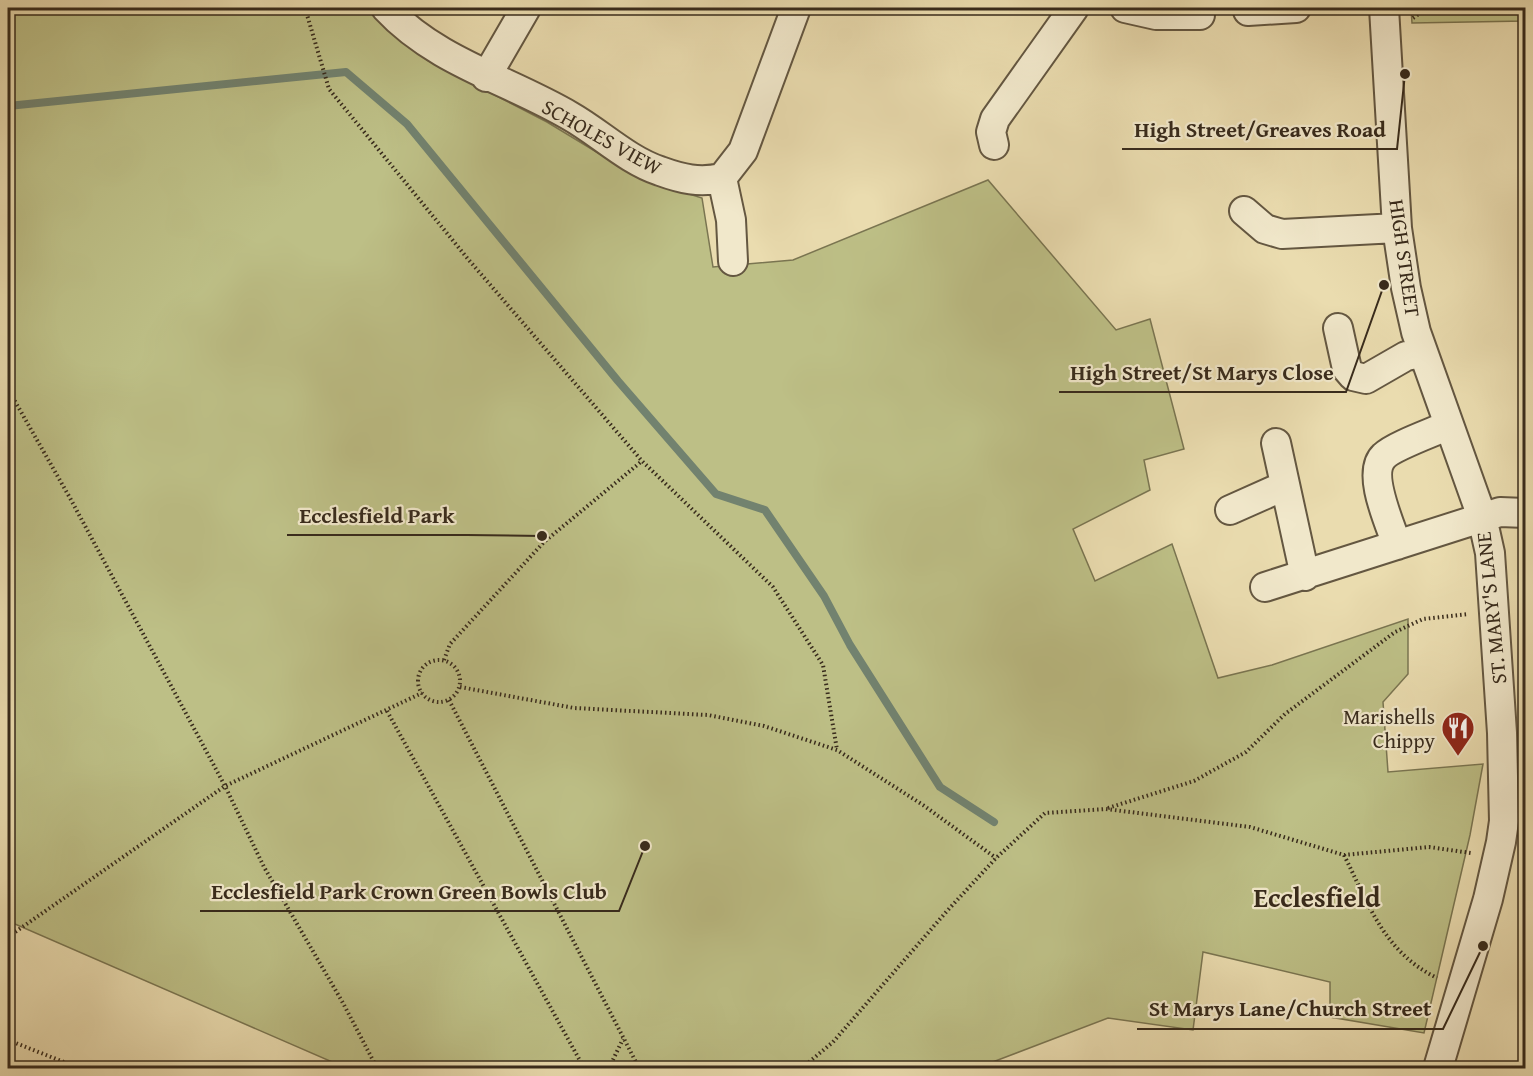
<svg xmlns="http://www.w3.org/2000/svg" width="1533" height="1076" font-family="'Gentium Book Plus',serif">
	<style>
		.green { fill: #bdbf86; stroke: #7a7551; stroke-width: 1.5 }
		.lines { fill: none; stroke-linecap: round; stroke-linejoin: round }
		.stream { stroke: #72826f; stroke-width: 8 }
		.minor-casing { stroke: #645741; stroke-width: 32 }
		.path { stroke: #382b1c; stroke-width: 4; stroke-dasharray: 1.5 3; stroke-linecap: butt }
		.minor { stroke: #f1e8cb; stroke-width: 28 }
		.labels { text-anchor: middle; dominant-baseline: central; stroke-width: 4.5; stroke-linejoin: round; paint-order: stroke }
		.street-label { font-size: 21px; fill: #382b1c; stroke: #f1e8cb }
		.poi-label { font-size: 21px; fill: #382b1c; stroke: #f1e8cb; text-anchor: end }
		.district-label { font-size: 27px; font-weight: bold; fill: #382b1c; stroke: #f1e8cb }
		.leader { fill: none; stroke: #382b1c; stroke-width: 2 }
		.callout-dot { fill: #382b1c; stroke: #f1e8cb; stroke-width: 2 }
		.callout-label { font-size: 22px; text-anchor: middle; font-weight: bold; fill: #382b1c; stroke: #f1e8cb; stroke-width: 4.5; stroke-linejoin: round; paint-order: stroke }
	</style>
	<rect width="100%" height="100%" fill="#eadcaf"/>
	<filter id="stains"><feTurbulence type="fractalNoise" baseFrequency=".00333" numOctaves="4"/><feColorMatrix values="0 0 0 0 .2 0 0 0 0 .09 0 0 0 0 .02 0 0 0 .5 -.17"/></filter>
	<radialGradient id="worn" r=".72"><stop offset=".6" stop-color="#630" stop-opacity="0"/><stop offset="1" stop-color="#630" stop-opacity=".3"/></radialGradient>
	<path class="green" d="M 8,8 L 366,8 L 427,60 L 547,122 L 641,179 L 702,198 L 713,267 L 793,260 L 988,180 L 1116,330 L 1150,319 L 1184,449 L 1144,460 L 1150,490 L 1073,529 L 1095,581 L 1172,544 L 1218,678 L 1272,665 L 1408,619 L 1408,674 L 1383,702 L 1388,772 L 1483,764 L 1470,835 L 1424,1033 L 1330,1017 L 1330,982 L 1203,952 L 1193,1030 L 1108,1018 L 977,1068 L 346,1068 L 8,921 Z
		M 1411,8 L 1525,8 L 1525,21 L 1412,23 Z"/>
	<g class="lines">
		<path class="stream" d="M 8,106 L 346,72 L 407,124 L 618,381 L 716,494 L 765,510 L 824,596 L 850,645 L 940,787 L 994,822"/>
		<g class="minor-casing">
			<path id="minor" d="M 386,8 C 436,62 509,80 570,116 C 600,133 627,160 660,171 C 682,179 699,183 722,178 L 743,151 L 796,8
				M 1125,8 L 1156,15 L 1200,15
				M 1384,8 L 1397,228 L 1406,288 L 1416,332 L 1482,517 L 1490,553 L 1502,733 L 1504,821 L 1501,842 L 1488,899 L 1438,1068
				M 1248,11 L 1296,8
				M 486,77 L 526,8
				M 994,145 L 991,132 L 995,119 L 1074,8
				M 722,178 L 731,220 L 733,261
				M 1244,211 L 1265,229 L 1282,234 L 1397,228
				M 1338,328 L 1347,369 L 1353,376 L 1366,379 L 1406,356 L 1422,353
				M 1276,443 L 1305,576
				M 1230,510 L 1284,486
				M 1397,545 C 1390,524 1366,473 1384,456 C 1394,446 1434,432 1449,425
				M 1265,587 L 1500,512 L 1526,513"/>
		</g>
		<path class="path" d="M 305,8 L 329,89 L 468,259 L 642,461 L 773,587 L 823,665 L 837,750
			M 1413,18 L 1427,8
			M 8,389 L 70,498 L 225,786 L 264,867 L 343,1003 L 377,1068
			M 444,660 L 450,644 L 544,542 L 642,461
			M418 681a21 21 0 1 1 42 0a21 21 0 1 1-42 0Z
			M 460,687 L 574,708 L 708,715 L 764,726 L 837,750 L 923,805 L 996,858
			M 449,700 L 639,1068
			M 387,711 L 584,1068
			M 1108,808 L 1194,781 L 1246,752 L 1285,714 L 1395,632 L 1423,619 L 1469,614
			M 1344,855 C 1369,905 1384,952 1437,978
			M 8,937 L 225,786 L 422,693
			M 8,1040 L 79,1068
			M 609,1068 L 623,1039
			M 802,1068 L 833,1042 L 947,911 L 996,858 L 1045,813 L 1106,809 L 1250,827 L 1344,855 L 1429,847 L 1471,853"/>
		<use href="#minor" class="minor"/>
	</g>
	<defs>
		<g id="restaurant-pin" transform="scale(1.725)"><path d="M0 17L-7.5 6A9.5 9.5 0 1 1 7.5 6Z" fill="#8f2418" stroke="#f1e8cb"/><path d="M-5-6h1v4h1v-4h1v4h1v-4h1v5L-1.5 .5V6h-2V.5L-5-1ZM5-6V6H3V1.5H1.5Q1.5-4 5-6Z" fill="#fff"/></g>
	</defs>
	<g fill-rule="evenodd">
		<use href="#restaurant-pin" x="1458" y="728"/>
	</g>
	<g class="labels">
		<g class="street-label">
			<text transform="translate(602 137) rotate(29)">SCHOLES VIEW</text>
			<text transform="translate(1405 258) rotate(82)">HIGH STREET</text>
			<text transform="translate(1491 608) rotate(-96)">ST. MARY'S LANE</text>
		</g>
		<g class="poi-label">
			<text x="1435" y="716">Marishells<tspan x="1435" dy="24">Chippy</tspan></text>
		</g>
		<g class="district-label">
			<text x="1317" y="897">Ecclesfield</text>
		</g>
	</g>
	<path class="leader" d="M1405 74L1397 149H1122M1384 285L1346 392H1059M542 536L467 535H287M645 846L619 911H200M1483 946L1443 1029H1137"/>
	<g class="callout-dot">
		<circle cx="1405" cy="74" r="6"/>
		<circle cx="1384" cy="285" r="6"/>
		<circle cx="542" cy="536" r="6"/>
		<circle cx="645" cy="846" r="6"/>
		<circle cx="1483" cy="946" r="6"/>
	</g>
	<g class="callout-label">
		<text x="1260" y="137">High Street/Greaves Road</text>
		<text x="1202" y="380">High Street/St Marys Close</text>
		<text x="377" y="523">Ecclesfield Park</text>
		<text x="409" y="899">Ecclesfield Park Crown Green Bowls Club</text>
		<text x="1290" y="1016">St Marys Lane/Church Street</text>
	</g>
	<rect width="1533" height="1076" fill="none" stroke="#eadcaf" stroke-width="30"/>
	<rect x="9" y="9" width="1515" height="1058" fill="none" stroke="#382b1c" stroke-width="3"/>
	<rect x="15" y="15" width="1503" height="1046" fill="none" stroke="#382b1c" stroke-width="1.5"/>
	<rect width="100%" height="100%" filter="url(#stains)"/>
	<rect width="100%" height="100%" fill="url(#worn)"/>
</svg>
